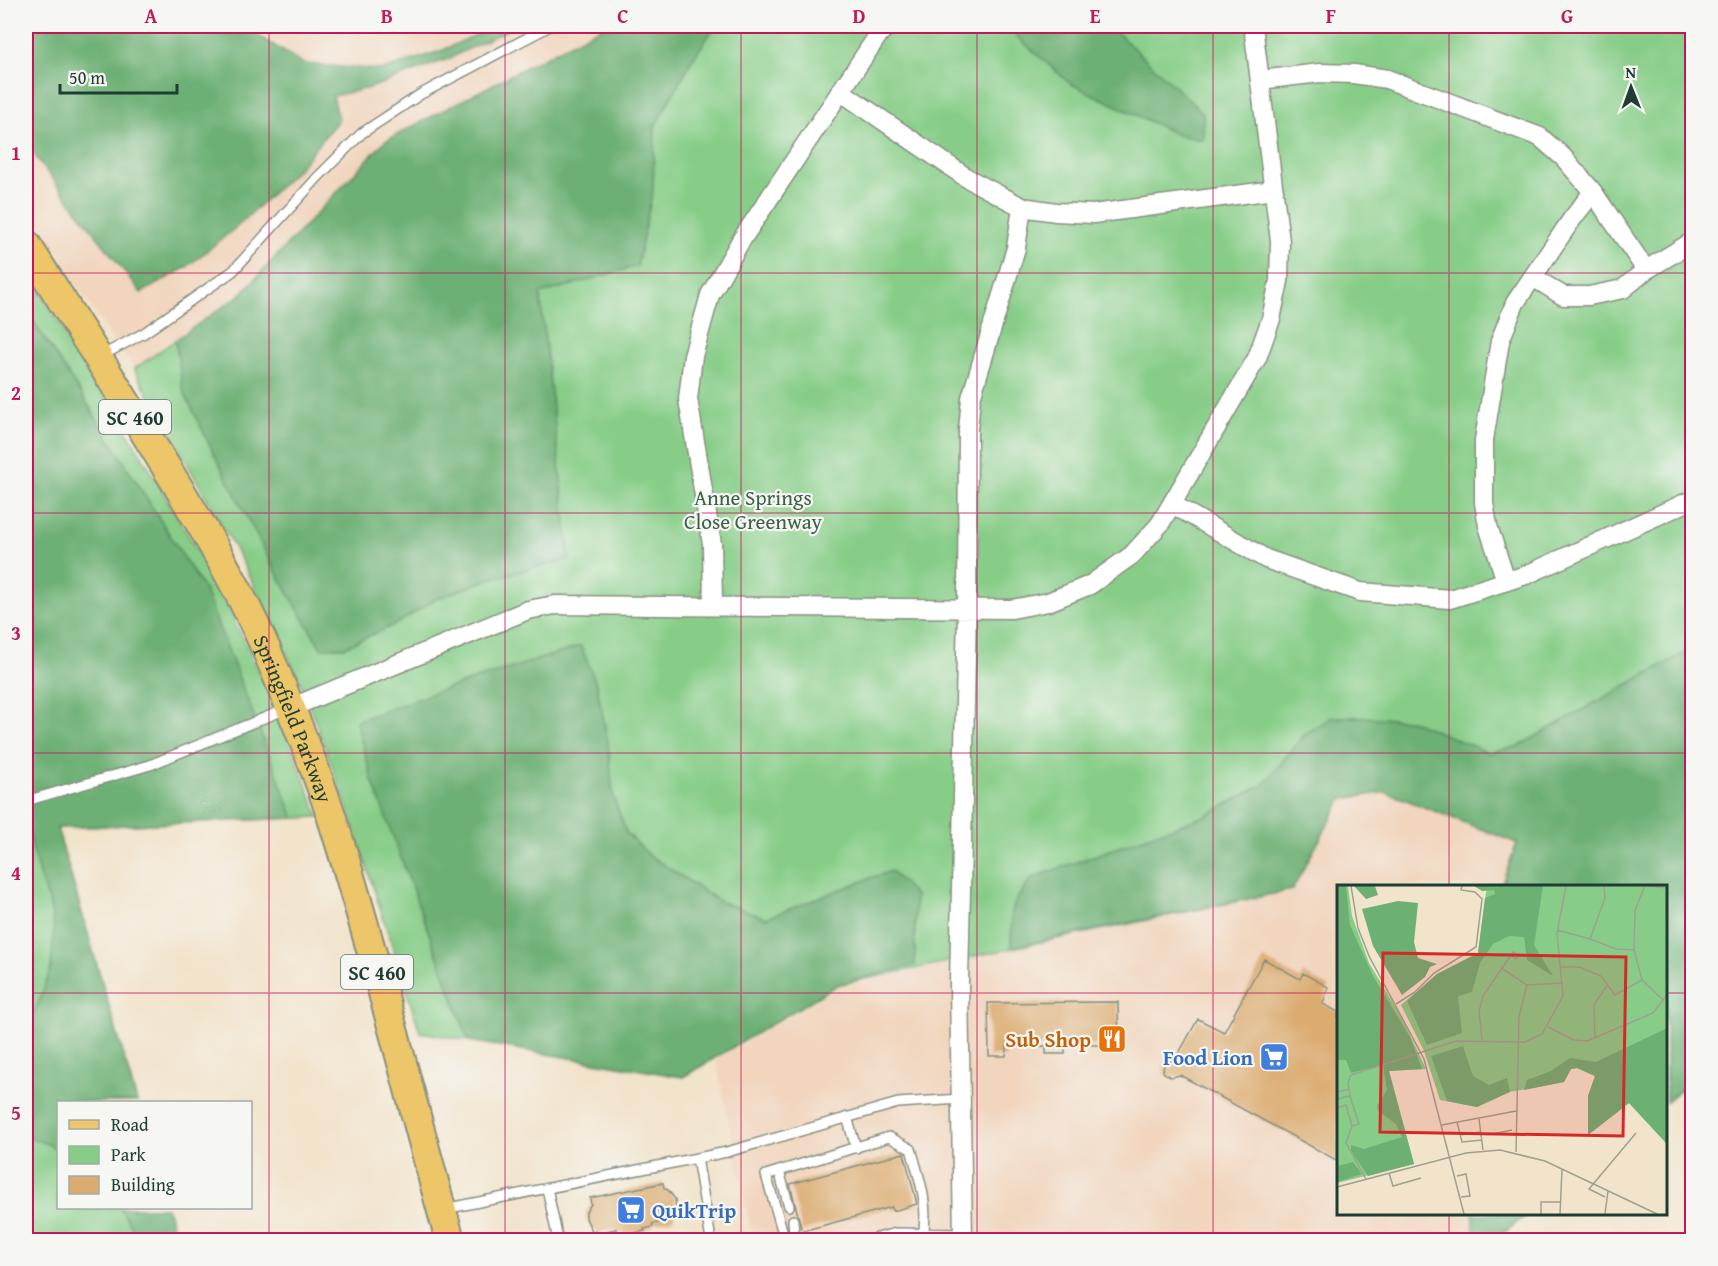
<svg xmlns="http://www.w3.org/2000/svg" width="1718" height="1266" font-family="'Gentium Book Plus',serif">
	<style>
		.built { fill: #f1d5bd }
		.green { fill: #87cd88; stroke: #53855e; stroke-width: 1.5 }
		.forest { fill: #6db074; stroke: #467654; stroke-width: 1.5 }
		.building { fill: #dbab6f }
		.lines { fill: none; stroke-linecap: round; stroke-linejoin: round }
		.lane-casing { stroke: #889080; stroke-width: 12 }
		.street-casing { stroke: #889080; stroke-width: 21 }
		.primary-casing { stroke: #889080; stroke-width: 32 }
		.lane { stroke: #fff; stroke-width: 9 }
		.street { stroke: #fff; stroke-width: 18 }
		.primary { stroke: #ecc669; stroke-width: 28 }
		.grid { fill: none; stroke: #c2185b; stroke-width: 1.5; stroke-opacity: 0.55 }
		.labels { text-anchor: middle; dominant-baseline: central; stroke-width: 4.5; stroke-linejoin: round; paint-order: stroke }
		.shield { fill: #f6f6f2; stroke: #60746d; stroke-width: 1.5 }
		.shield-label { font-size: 20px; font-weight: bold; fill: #1f3d34 }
		.park-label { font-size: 21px; fill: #396149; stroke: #f6f6f2 }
		.street-label { font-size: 21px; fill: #1f3d34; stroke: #f6f6f2 }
		.food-label { font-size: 21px; font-weight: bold; fill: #c56008; stroke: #f6f6f2; text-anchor: end }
		.shop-label { font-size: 21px; font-weight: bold; fill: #366cbe; stroke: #f6f6f2; text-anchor: end }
		.inset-road { fill: none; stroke: #9ea18f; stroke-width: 1.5 }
		.view { fill: #d62828; fill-opacity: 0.15; stroke: #d62828; stroke-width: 3 }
		.inset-edge { fill: none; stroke: #1f3d34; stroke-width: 3 }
		.neatline { fill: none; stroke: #c2185b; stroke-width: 2 }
		.grid-label { font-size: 20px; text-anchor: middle; font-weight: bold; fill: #c2185b }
	</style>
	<rect width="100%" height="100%" fill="#f6f6f2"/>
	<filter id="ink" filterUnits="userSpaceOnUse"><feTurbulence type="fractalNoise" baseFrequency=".0167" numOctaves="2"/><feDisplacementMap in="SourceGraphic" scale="12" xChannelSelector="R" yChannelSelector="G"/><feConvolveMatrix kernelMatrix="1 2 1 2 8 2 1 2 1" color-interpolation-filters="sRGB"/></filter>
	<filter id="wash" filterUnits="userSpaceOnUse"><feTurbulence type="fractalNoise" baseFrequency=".008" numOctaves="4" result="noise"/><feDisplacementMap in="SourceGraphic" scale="24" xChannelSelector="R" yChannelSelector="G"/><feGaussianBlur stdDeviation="1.35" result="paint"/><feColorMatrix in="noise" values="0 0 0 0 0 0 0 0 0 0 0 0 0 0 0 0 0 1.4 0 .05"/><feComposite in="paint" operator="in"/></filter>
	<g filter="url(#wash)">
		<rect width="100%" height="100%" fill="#f2e3cb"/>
		<path class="built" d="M 26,26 L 604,26 L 385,141 L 240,295 L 134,369 L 26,212 Z
			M 1386,793 L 1516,843 L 1500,886 L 1338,886 L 1338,1214 L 1472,1214 L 1473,1240 L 753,1240 L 716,1060 L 839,987 L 1294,891 L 1343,800 Z"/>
		<path class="green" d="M 604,26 L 1692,26 L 1692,1080 L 1666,1102 L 1666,886 L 1501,886 L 1517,843 L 1386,792 L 1342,799 L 1292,890 L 837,985 L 683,1077 L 420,1032 L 350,815 L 303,688 L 242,561 L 134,369 L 240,295 L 385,141 Z
			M 26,270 L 145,461 L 216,583 L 272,698 L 319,817 L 57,828 L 137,1102 L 58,1102 L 58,1208 L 167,1208 L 177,1240 L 26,1240 Z"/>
		<path class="forest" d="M 26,26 L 242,26 L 304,64 L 383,70 L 443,50 L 495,26 L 515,26 L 448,59 L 370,88 L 333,96 L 339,119 L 300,167 L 239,225 L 187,267 L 141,293 L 35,156 L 26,137 Z
			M 604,26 L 715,26 L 691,62 L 655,126 L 653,190 L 637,266 L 540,294 L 570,559 L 493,578 L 436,599 L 398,623 L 345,647 L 321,648 L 272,565 L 212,450 L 183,390 L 175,340 L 240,295 L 385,141 Z
			M 1016,26 L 1110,26 L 1203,113 L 1203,140 L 1178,135 L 1071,84 L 1016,36 Z
			M 26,310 L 83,397 L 205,591 L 294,818 L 57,828 L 137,1102 L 58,1102 L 58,1151 L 50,1145 L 26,1137 L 26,1032 L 40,999 L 51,968 L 54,927 L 49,901 L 40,878 L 26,823 Z
			M 581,646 L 597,686 L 608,742 L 613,795 L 626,832 L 650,856 L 719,901 L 766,918 L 865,880 L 891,871 L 915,895 L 915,965 L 837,985 L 683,1077 L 469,1041 L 372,780 L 356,721 L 442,690 Z
			M 1692,649 L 1692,1080 L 1666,1102 L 1666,886 L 1501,886 L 1517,843 L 1386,792 L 1342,799 L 1292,890 L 1011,947 L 1012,912 L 1016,900 L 1032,878 L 1205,816 L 1264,784 L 1305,734 L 1332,717 L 1364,717 L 1410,720 L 1489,753 L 1519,746 L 1612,693 Z
			M 120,1208 L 167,1208 L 177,1240 L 139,1240 Z
			M 1473,1214 L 1528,1214 L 1495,1240 L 1474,1240 Z"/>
		<g id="blocks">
			<path class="building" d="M 1264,959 L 1300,979 L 1303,973 L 1328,987 L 1323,1004 L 1338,1012 L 1338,1161 L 1180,1075 L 1170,1077 L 1163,1072 L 1164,1064 L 1169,1061 L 1175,1060 L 1198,1019 L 1224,1032 Z
				M 1118,1002 L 1119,1051 L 1106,1051 L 1106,1045 L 1065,1045 L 1065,1054 L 1046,1054 L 1046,1046 L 1007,1047 L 1006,1056 L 989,1056 L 988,1003 Z
				M 904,1153 L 917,1204 L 893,1211 L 892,1207 L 802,1231 L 790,1184 Z
				M 663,1183 L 664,1188 L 668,1190 L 675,1199 L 676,1209 L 673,1219 L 652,1224 L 653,1227 L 644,1229 L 645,1231 L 624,1235 L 624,1232 L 617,1234 L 616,1229 L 597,1233 L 596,1230 L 592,1231 L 586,1218 L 586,1212 L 591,1204 L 590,1198 Z"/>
		</g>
	</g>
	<g filter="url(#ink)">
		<use href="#blocks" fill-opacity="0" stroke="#889080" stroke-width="1.5"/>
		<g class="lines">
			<g class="lane-casing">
				<path id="lane" d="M 101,356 L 144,333 L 233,271 L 318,177 L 362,133 L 421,94 L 550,26
					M 26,801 L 150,765 L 286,709
					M 847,1117 L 856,1148
					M 697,1158 L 711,1240
					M 779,1171 L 789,1206
					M 547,1188 L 558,1240
					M 444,1209 L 727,1152 L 898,1103 L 961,1099
					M 785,1240 L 766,1175 L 889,1137 L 911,1149 C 920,1180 930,1208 922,1240
					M 786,1240 L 794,1232 L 793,1220
					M 870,1240 L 896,1233 L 963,1234"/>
			</g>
			<g class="street-casing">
				<path id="street" d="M 938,26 L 941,26
					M 1260,80 L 1320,73 L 1354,74 L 1387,79 L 1540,137 L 1563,157 L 1593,192 L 1646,270 L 1692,242
					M 840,91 L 967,178 L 1022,207 L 1056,212 L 1093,214 L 1274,190
					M 1533,277 L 1563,296 L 1589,296 L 1623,289 L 1646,270
					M 1172,504 L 1266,559 L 1360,592 L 1450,599 L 1526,575 L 1692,500
					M 1506,581 L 1488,526 L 1484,503 L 1484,440 L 1500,341 L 1515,303 L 1572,219 L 1593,192
					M 713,606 L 712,544 L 688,399 L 693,356 L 710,295 L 740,242 L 879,34 L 887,26
					M 290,708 L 528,610 L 555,605 L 1012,609 L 1048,602 L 1090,585 L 1132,555 L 1160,524 L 1257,358 L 1271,319 L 1279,281 L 1280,241 L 1253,26
					M 963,1240 L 959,983 L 967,608 L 968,430 L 971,398 L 1016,248 L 1022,207"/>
			</g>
			<g class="primary-casing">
				<g id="primary">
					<path id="s1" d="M 26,244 C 73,318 120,392 166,467 C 206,532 246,599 275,670 C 297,724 320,778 337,834 C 379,968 412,1105 450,1240"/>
				</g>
			</g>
			<use href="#lane" class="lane"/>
			<use href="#street" class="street"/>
			<use href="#primary" class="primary"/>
		</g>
	</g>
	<path class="grid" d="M 269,26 L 269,1240M 505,26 L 505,1240M 741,26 L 741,1240M 977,26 L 977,1240M 1213,26 L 1213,1240M 1449,26 L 1449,886M 26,273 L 1692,273M 26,513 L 1692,513M 26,753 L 1692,753M 26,993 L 1338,993M 1666,993 L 1692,993M 1449,1214 L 1449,1240"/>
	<defs>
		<g id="restaurant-square" transform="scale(1.5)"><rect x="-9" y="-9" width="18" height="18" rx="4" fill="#e8710a" stroke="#f6f6f2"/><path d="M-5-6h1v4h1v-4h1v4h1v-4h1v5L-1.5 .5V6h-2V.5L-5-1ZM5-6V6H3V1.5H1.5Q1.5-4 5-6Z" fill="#fff"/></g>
		<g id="supermarket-square" transform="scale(1.5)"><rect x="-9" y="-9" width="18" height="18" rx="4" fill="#3f7fe0" stroke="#f6f6f2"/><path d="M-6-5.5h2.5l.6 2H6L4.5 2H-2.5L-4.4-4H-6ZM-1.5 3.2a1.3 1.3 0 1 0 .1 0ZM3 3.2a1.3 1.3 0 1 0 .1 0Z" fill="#fff"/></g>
	</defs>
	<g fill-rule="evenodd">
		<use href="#restaurant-square" x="1112" y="1039"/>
		<use href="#supermarket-square" x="1274" y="1057"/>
		<use href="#supermarket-square" x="631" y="1210"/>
	</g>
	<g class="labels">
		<g class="shield">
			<rect x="99" y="400" width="72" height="34" rx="4.5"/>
			<rect x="341" y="955" width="72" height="34" rx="4.5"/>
		</g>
		<g class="shield-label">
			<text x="135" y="417">SC 460</text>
			<text x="377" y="972">SC 460</text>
		</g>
		<g class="park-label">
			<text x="753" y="497">Anne Springs<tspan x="753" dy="24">Close Greenway</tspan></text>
		</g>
		<g class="street-label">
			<text stroke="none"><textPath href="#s1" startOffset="546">Springfield Parkway</textPath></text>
		</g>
		<g class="food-label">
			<text x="1091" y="1039">Sub Shop</text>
		</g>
		<g class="shop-label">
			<text x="1253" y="1057">Food Lion</text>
			<text x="652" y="1210" text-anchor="start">QuikTrip</text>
		</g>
	</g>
	<g transform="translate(1337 885)">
		<rect width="330" height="330" fill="#f2e3cb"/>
		<path d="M 0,1 L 11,1 L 15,31 L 32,78 L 65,133 L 89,184 L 52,186 L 77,279 L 0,298 ZM 150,1 L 330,1 L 330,259 L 292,218 L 251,250 L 251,211 L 258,191 L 240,183 L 234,184 L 227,197 L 162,209 L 140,222 L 103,215 L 87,166 L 64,120 L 100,89 L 141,68 Z" fill="#87cd88"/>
		<path d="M 0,1 L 9,1 L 13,40 L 36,91 L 73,152 L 85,184 L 52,186 L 77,279 L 31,291 L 14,266 L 14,260 L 27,264 L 65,252 L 59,239 L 41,226 L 40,221 L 50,205 L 46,180 L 14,188 L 9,175 L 0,175 ZM 17,1 L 38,1 L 41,10 L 29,14 ZM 137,1 L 206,1 L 197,60 L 216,91 L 190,75 L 187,52 L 172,51 L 156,59 L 143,78 L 135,107 L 121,111 L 125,148 L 90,160 L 70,116 L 100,89 L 141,68 L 148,13 L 158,9 L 157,5 L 145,6 ZM 61,16 L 81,18 L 77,57 L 81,73 L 100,79 L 129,67 L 93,82 L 88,92 L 65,110 L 36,61 L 25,24 ZM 330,143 L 330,259 L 292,218 L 251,250 L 251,211 L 258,191 L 240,183 L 234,184 L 227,197 L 187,205 L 190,195 L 214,186 L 233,173 L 259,177 ZM 126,161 L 136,191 L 152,200 L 170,193 L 173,207 L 140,222 L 110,216 L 94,171 ZM 16,277 L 25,289 L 0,297 L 0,281 Z" fill="#6db074"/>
		<path class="inset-road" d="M 14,1 L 21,43 L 32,71 L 87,174 L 127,329M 267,1 L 268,13 L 253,54 L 279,64 L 297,65 L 298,25 L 308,1M 311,1 L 330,3M 220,45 L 253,54M 297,65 L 305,95M 224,82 L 242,82 L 264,91 L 278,110 L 305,95 L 327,116M 164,83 L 190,100 L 226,98M 59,119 L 78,107 L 97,88 L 139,62 L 145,14 L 138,7 L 124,5 L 125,1M 211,142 L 237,155 L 250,156 L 316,128 L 330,110M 258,154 L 257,120 L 271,99M 145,155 L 142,126 L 146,111 L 176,67 L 182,70 L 179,74 L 175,71M 13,211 L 22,239 L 15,241M 7,212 L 13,211 L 11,198 L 14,190 L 119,156 L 188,157 L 205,149 L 226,111 L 220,48 L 229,1M 7,212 L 2,214 L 0,207 L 12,204M 0,223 L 9,220 L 15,241 L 9,258 L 29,294M 142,234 L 146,265M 120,237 L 125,257 L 145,255M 105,240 L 179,226M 155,249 L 175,245M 123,250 L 144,247M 179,267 L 182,131 L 190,100M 52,288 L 56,301 L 84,293M 120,291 L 129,289 L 133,311 L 124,312M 0,302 L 129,268 L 163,265 L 208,276 L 320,329M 268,312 L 252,304 L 299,248M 204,329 L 204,317 L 223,317M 223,329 L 225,284M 268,329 L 271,306"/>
		<path class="view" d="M 46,68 L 289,72 L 286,251 L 43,247 Z"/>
		<rect width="330" height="330" class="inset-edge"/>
	</g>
	<rect width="1718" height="1266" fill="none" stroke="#f6f6f2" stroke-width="66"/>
	<rect x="57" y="1101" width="195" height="108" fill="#f6f6f2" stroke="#a0aca6" stroke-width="1.5"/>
	<rect x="69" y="1120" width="30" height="9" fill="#ecc669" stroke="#a0aca6" stroke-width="1.5"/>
	<text x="111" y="1131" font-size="18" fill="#1f3d34">Road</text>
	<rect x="69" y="1146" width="30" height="18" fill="#87cd88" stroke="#a0aca6" stroke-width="1.5"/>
	<text x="111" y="1161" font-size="18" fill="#1f3d34">Park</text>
	<rect x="69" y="1176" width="30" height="18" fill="#dbab6f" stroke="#a0aca6" stroke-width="1.5"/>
	<text x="111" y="1191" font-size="18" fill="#1f3d34">Building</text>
	<g transform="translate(1631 87) rotate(359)" stroke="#f6f6f2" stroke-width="4.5" paint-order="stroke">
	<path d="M0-4.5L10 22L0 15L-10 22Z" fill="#1f3d34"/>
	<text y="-9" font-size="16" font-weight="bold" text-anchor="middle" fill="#1f3d34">N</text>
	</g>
	<path d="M60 84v9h117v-9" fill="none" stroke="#1f3d34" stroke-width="3"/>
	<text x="69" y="84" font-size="18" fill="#1f3d34" stroke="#f6f6f2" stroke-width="4.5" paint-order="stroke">50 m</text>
	<rect x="33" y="33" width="1652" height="1200" class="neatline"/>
	<g class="grid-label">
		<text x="151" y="23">A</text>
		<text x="387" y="23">B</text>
		<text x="623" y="23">C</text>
		<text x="859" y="23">D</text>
		<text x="1095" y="23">E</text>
		<text x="1331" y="23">F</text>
		<text x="1567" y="23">G</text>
		<text x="16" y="160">1</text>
		<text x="16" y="400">2</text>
		<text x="16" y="640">3</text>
		<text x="16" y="880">4</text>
		<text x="16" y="1120">5</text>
	</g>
</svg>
